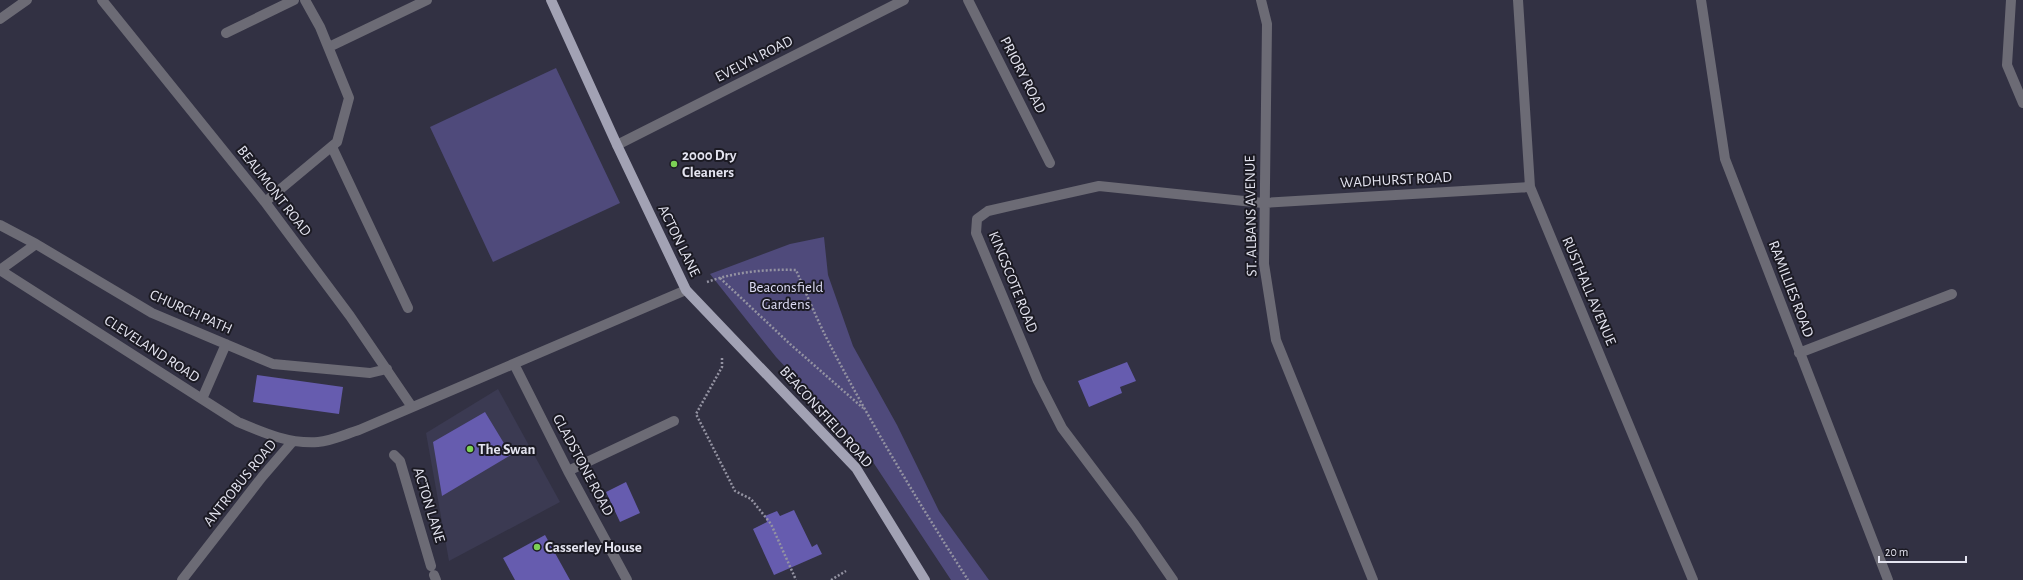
<svg xmlns="http://www.w3.org/2000/svg" width="2023" height="580" font-family="'Alegreya Sans',sans-serif">
	<style>
		.built { fill: #3b3a52 }
		.green { fill: #4f4a7b }
		.building { fill: #665caf }
		.lines { fill: none; stroke-linecap: round; stroke-linejoin: round }
		.path { stroke: #9493a2; stroke-width: 2.5; stroke-dasharray: 2 2; stroke-linecap: butt }
		.minor { stroke: #6c6b75; stroke-width: 10 }
		.major { stroke: #a2a2b4; stroke-width: 10 }
		.poi-dot { fill: #7cd155; stroke: #1b1a23; stroke-width: 1.5 }
		.labels { text-anchor: middle; dominant-baseline: central; stroke-width: 4; stroke-linejoin: round; paint-order: stroke }
		.street-label { font-size: 15px; fill: #e4e4f0; stroke: #1b1a23 }
		.poi-label { font-size: 15px; font-weight: bold; fill: #e4e4f0; stroke: #1b1a23; text-anchor: start }
		.park-label { font-size: 15px; fill: #dcdbf3; stroke: #1b1a23 }
	</style>
	<rect width="100%" height="100%" fill="#323143"/>
	<path class="built" d="M 498,389 L 560,502 L 449,561 L 426,433 Z"/>
	<path class="green" d="M 556,68 L 620,203 L 493,262 L 430,127 Z
		M 824,237 L 828,275 L 853,346 L 897,425 L 939,511 L 989,580 L 951,580 L 869,456 L 776,357 L 710,274 L 790,244 Z"/>
	<path class="building" d="M 1127,362 L 1136,381 L 1120,387 L 1122,393 L 1089,407 L 1078,381 Z
		M 257,375 L 343,387 L 339,414 L 253,402 Z
		M 485,412 L 511,455 L 442,496 L 433,442 Z
		M 626,482 L 640,513 L 620,522 L 606,492 Z
		M 794,510 L 812,547 L 817,544 L 822,554 L 774,575 L 753,529 L 767,522 L 765,516 L 777,511 L 780,516 Z
		M 545,535 L 570,580 L 515,580 L 503,558 Z"/>
	<g class="lines">
		<path class="path" d="M 720,278 L 790,344 L 863,408
			M 707,282 C 735,272 766,269 796,270 C 806,293 816,317 827,339 C 870,422 918,502 968,580
			M 722,358 L 722,367 L 696,414 L 735,491 L 751,499 L 771,524 L 796,580
			M 831,580 L 846,571"/>
		<path class="minor" d="M 102,0 L 265,202 L 350,316 L 412,407
			M 968,0 L 1050,163
			M 1261,0 L 1267,24 L 1264,264 L 1276,340 L 1373,580
			M 1518,0 L 1530,187 L 1693,580
			M 1701,0 L 1725,159 L 1888,580
			M 2011,0 L 2007,65 L 2023,103
			M 0,19 L 27,0
			M 226,33 L 294,0
			M 329,47 L 427,0
			M 617,145 L 904,0
			M 332,147 L 408,308
			M 265,202 L 337,142 L 349,98 L 320,27 L 305,0
			M 0,225 L 36,244 L 152,313 L 273,364 L 370,373 L 387,369
			M 0,270 L 238,422 C 264,433 289,444 318,442 C 331,441 346,434 359,430 L 686,290
			M 0,270 L 36,244
			M 1799,353 L 1952,294
			M 514,364 L 568,471 L 627,580
			M 202,399 L 226,344
			M 394,455 L 400,461 L 431,566
			M 568,471 L 674,421
			M 434,575 L 436,580
			M 182,580 L 262,477 L 293,441
			M 1173,580 L 1135,525 L 1062,428 L 1038,381 L 976,233 L 977,219 L 988,211 L 1099,186 L 1263,203 L 1530,187"/>
		<path class="major" d="M 551,0 L 617,145 L 686,290 L 856,468 L 925,580"/>
	</g>
	<g class="poi-dot">
		<circle cx="674" cy="164" r="4"/>
		<circle cx="470" cy="449" r="4"/>
		<circle cx="537" cy="547" r="4"/>
	</g>
	<g class="labels">
		<g class="street-label">
			<text transform="translate(754 59) rotate(-27)">EVELYN ROAD</text>
			<text transform="translate(1023 75) rotate(63)">PRIORY ROAD</text>
			<text transform="translate(1396 180) rotate(-3)">WADHURST ROAD</text>
			<text transform="translate(274 191) rotate(52)">BEAUMONT ROAD</text>
			<text transform="translate(1251 216) rotate(-91)">ST. ALBANS AVENUE</text>
			<text transform="translate(679 241) rotate(64)">ACTON LANE</text>
			<text transform="translate(1013 282) rotate(68)">KINGSCOTE ROAD</text>
			<text transform="translate(1791 289) rotate(69)">RAMILLIES ROAD</text>
			<text transform="translate(1589 291) rotate(67)">RUSTHALL AVENUE</text>
			<text transform="translate(191 312) rotate(24)">CHURCH PATH</text>
			<text transform="translate(152 349) rotate(33)">CLEVELAND ROAD</text>
			<text transform="translate(826 417) rotate(48)">BEACONSFIELD ROAD</text>
			<text transform="translate(583 465) rotate(62)">GLADSTONE ROAD</text>
			<text transform="translate(240 483) rotate(-51)">ANTROBUS ROAD</text>
			<text transform="translate(429 505) rotate(73)">ACTON LANE</text>
		</g>
		<g class="poi-label">
			<text x="682" y="155">2000 Dry<tspan x="682" dy="17">Cleaners</tspan></text>
			<text x="478" y="449">The Swan</text>
			<text x="545" y="547">Casserley House</text>
		</g>
		<g class="park-label">
			<text x="786" y="287">Beaconsfield<tspan x="786" dy="17">Gardens</tspan></text>
		</g>
	</g>
	<path d="M1879 556v6h87v-6" fill="none" stroke="#e4e4f0" stroke-width="2"/>
	<text x="1885" y="556" font-size="12" fill="#e4e4f0" stroke="#1b1a23" stroke-width="3" paint-order="stroke">20 m</text>
</svg>
